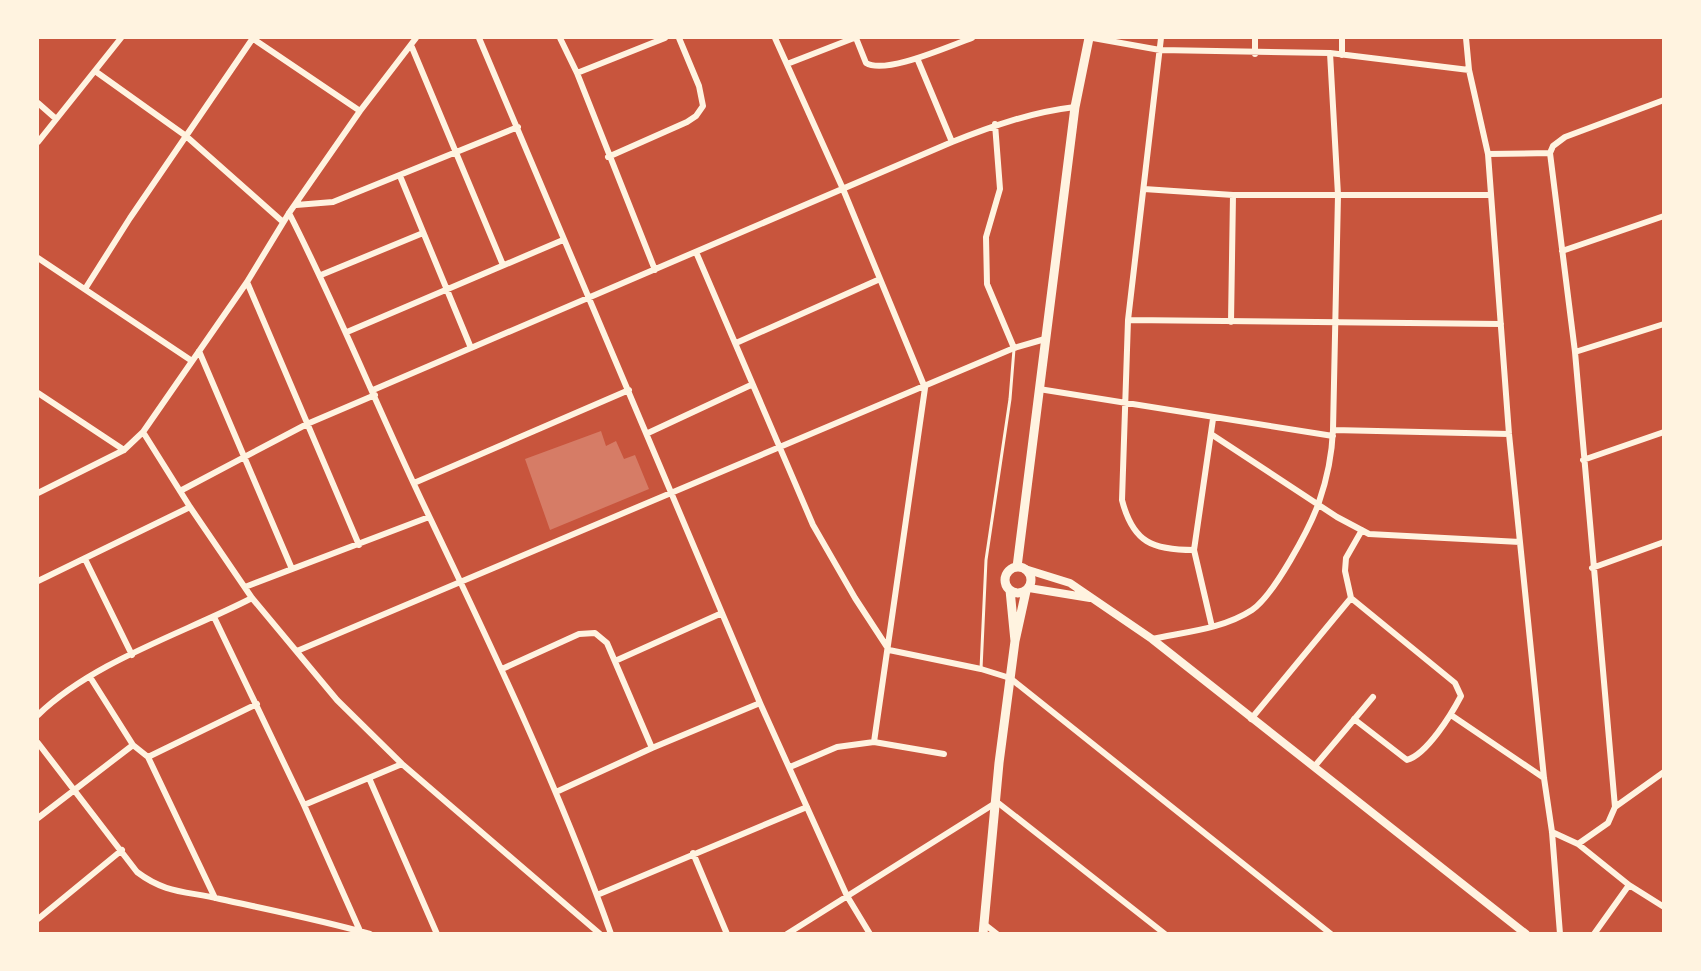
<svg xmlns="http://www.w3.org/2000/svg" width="1701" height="971" font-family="'DM Sans',sans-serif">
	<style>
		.building { fill: #d67c66 }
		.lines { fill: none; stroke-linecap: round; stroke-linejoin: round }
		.service { stroke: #fff3e0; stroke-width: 3 }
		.minor { stroke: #fff3e0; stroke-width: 6 }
		.secondary { stroke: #fff3e0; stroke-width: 8 }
		.primary { stroke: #fff3e0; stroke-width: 9 }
	</style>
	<rect width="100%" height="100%" fill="#c8553d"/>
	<path class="building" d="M 601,431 L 606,446 L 616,441 L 624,459 L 635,455 L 649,489 L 550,530 L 525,459 Z"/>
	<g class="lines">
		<path class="service" d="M 981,669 L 986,560 L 1010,399 L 1014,349"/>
		<path class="minor" d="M 252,38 L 360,111
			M 479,38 L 760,703 L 847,896 L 870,934
			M 560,38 L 577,73 L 655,270
			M 775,38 L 843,189 L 925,388 L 874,742
			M 856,38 L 866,63 C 886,75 951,45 972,38
			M 1093,38 L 1160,50 L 1330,53 L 1469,70
			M 1161,38 L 1128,320 L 1122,500 C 1133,543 1153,550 1194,550
			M 1466,38 L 1469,70 L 1488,154 L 1509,434 L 1544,778 L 1552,832 L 1560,934
			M 411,45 L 503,265
			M 1255,54 L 1255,38
			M 1342,55 L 1342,38
			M 917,58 L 952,142
			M 787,64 L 854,38
			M 95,71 L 186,136 L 283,222
			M 577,73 L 665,38
			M 38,103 L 55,118
			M 995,124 L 1000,189 L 986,237 L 987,284 L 1014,348
			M 38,142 L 121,38
			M 1550,153 L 1575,352 L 1615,807
			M 1488,154 L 1550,153 L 1553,146 L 1565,137 L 1664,100
			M 608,157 L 687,122 L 696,116 L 703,106 L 699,86 L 679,38
			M 400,176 L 471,348
			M 1144,189 L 1233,195 L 1490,195
			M 296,205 L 333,202 L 518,127
			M 289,213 C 340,313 381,417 430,518 C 495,654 560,791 611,934
			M 1562,251 L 1664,216
			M 696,252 L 813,525 L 855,598 L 889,650 L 981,669 L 1010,678 L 1331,934
			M 38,258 L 192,361
			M 321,275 L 423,233
			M 247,282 L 359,545
			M 85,289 L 130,218 L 253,38
			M 1128,320 L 1501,324
			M 1231,322 L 1233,195
			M 347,332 L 563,240
			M 736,343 L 880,279
			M 199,351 L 292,569
			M 1575,352 L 1664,324
			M 1039,389 L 1333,436
			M 373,390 L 952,142 C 992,126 1032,112 1075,107
			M 38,393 L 124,450
			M 1333,430 L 1509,434
			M 143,432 L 190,507 L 252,598 L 337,700 L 402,764 L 600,934
			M 648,433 L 751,385
			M 1211,434 L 1337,517 L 1369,534 L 1520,542
			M 1583,460 L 1664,432
			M 414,483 L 629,390
			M 180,491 L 307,424 L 375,395
			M 38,493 L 124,450 L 143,432 L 247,282 L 289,213 L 360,111 L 416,38
			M 85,559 L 132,655
			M 1592,568 L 1664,542
			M 38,581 L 190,507
			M 245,587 L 429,517
			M 214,617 L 304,805 L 360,931
			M 1212,627 L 1194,550 L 1213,419
			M 1152,639 C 1185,632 1223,629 1252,610 C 1274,595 1310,528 1319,502 C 1327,479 1332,454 1333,430 L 1338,195 L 1330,53
			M 297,651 L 1014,348 L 1045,339
			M 615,661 L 722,613
			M 502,669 L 579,634 L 595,633 L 607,643 L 652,748
			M 90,677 L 133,745 L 148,757 L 215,898
			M 38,715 C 94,661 182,634 252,598
			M 1451,715 L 1544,778
			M 1251,719 L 1351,598
			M 1354,719 L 1407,760 C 1427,754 1451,715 1461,696 L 1455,683 L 1351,598 L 1345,571 L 1346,558 L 1362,530
			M 38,743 L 137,872 C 166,894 187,891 220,899 C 270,910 321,920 370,934
			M 148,757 L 257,704
			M 790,767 L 837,747 L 874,742 L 944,754
			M 1314,767 L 1373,697
			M 369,778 L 437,934
			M 556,792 L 652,748 L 760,703
			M 304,805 L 402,764
			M 38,818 L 133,745
			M 1552,832 L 1578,844 L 1608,823 L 1615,807 L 1664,772
			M 1578,844 L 1629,885 L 1664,907
			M 693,853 L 727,934
			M 597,895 L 807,807
			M 38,919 L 122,850
			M 983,923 L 997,934
			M 787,934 L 997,802 L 1165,934
			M 1594,934 L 1629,885"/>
		<path class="secondary" d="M 1025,569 L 1070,583 L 1152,639 L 1526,934
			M 1029,588 L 1090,598"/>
		<path class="primary" d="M1005 580a13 13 0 1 1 26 0a13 13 0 1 1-26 0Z
			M 1017,567 L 1075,107 L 1089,38
			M 1010,590 L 1015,641 L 1026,591
			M 983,934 L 999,763 L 1015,641"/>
	</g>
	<rect width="1701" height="971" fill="none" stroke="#fff3e0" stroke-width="78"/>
</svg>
